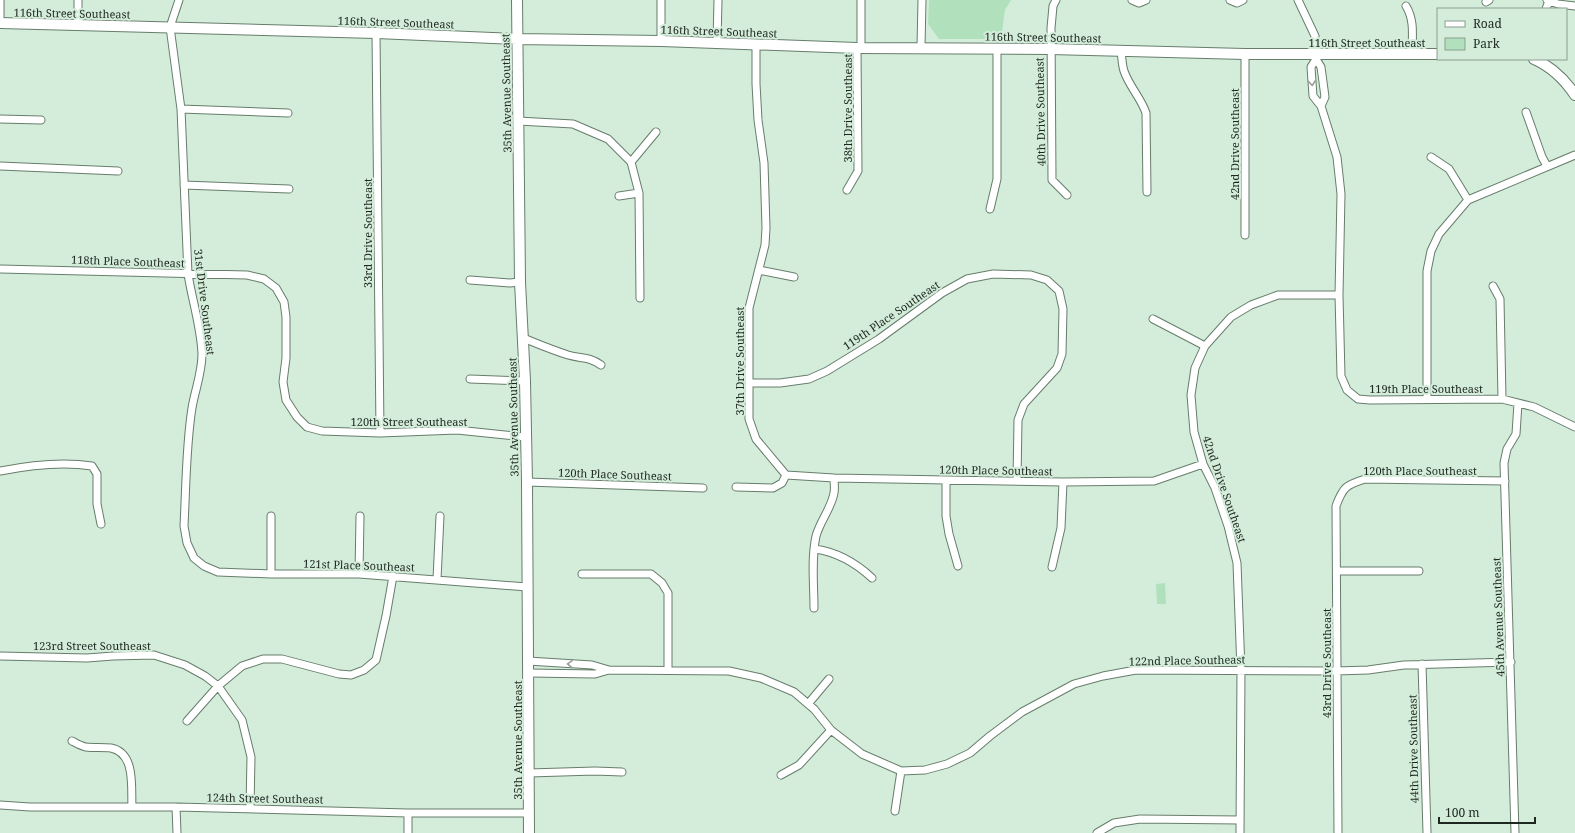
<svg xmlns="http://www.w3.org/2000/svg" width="1575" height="833" font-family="'Noto Serif',serif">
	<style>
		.green { fill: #b0e1bc }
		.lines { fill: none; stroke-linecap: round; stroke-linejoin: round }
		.street-casing { stroke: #677d6c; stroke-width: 9 }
		.secondary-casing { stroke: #677d6c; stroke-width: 12 }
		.street { stroke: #fff; stroke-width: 7 }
		.secondary { stroke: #fff; stroke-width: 10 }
		.oneway { stroke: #9a9e9b }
		.labels { text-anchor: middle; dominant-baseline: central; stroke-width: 4; stroke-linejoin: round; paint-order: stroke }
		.street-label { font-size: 11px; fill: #1e2720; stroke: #d4edda }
	</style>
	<rect width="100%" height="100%" fill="#d4edda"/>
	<path class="green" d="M 929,0 L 1011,0 L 1005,10 L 1001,39 L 939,39 L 928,24 Z
		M 1165,583 L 1166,604 L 1157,604 L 1156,584 Z"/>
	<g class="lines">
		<g class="street-casing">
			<path id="street" d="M 0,0 L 0,23
				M 179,0 L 170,27 L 181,109 L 188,274 C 192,300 201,327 202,354 C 202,373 195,390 192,408 C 186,445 186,488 184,526 L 187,543 L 194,558 L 204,566 L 218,572 L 271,574 L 359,574 L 527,587
				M 1056,0 L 1053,6 L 1051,28 L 1052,180 L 1067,195
				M 1132,0 L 1139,3 L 1146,0
				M 1230,0 L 1237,3 L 1243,0
				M 1298,0 L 1315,36 L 1316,59 L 1321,67 L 1325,97 L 1321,106
				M 1547,0 L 1558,4 L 1575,6
				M 1486,2 L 1489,0
				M 1406,6 C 1415,21 1412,36 1412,53
				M 1546,9 L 1549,1
				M 78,25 L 78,0
				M 376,33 L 380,433
				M 661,41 L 661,0
				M 717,43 L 718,0
				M 756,45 L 756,84 L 758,120 L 764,163 L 766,228 L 765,245 L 749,308 L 749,419 L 756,439 L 786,475
				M 921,47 L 922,0
				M 861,48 L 861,0
				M 1121,51 C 1122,58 1122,65 1124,71 C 1129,86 1141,98 1146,113 L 1147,192
				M 1316,59 L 1311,67 L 1313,96 L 1321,106 L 1337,157 L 1341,194 L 1339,295 L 1341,376 L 1347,390 L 1358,399 L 1370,400 L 1502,399 L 1534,407 L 1575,427
				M 181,109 L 288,113
				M 1526,112 L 1542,157 L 1547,166
				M 0,119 L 41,120
				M 518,121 L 573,124 L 608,139 L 631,162 L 639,193 L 640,298
				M 1431,157 L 1449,169 L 1468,200
				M 631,162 L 656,132
				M 0,166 L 118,171
				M 184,185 L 289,189
				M 847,190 L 858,171 L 857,48
				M 619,196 L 639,193
				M 990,209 L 997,179 L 997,48
				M 1245,235 L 1245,54
				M 0,269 L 247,275 L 264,279 L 276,288 L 284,302 L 286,317 L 286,358 L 283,382 L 286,400 L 297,417 L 307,427 L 322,431 L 380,433 L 457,430 L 525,437
				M 759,270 L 794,277
				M 470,280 L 510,283 L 520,282
				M 1493,286 L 1500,299 L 1502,399
				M 1153,319 L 1205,346
				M 523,338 C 538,344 552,350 568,355 C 582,359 588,356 601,365
				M 470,379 L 525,381
				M 749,383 L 780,383 L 809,379 L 827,371 L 879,339 L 942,293 L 967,279 L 993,274 L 1031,275 L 1047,280 L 1059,291 L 1063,309 L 1062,354 L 1057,368 L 1024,404 L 1018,420 L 1017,480
				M 1427,399 L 1427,271 L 1431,251 L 1439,234 L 1468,200 L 1575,155
				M 0,471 C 30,465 61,461 92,466 L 97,474 L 97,504 L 101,524
				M 786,475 L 834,478 L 1063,482 L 1154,481 L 1203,464
				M 946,480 L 946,516 L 949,534 L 958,566
				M 527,482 L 703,488
				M 736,487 L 773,488 L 782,483 L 786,475
				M 271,516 L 271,574
				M 815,549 C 836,552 856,563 872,578
				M 1052,567 L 1061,528 L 1063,482
				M 1337,571 L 1419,571
				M 359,574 L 360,516
				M 582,574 L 651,574 L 662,583 L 668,593 L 668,670
				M 437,579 L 440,516
				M 814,608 C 814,585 811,559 816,536 C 820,521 831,509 834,493 C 835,488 834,483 834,478
				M 0,656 L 87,658 L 113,656 L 154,655 L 185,665 L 205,676 L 218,686 L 242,666 L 263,659 L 282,659 L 339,674 L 351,675 L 364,670 L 376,660 L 386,616 L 393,576
				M 528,661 L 592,665 L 609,670
				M 1422,664 L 1427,833
				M 529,673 L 595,674 L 609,670 L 729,671 L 761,678 L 794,692 L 814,709 L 831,730 L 862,754 L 901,771 L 925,770 L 947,764 L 970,753 L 990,736 L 1022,712 L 1074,684 L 1103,676 L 1136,670 L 1336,671 L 1368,670 L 1404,665 L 1511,662
				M 808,704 L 829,679
				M 187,721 L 218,686 L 242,720 L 251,757 L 250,808
				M 72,741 C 76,743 81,746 86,747 C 94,748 102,747 111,748 C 136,753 131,788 132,807
				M 529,773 L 595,771 L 622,772
				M 781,775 L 799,765 L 831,730
				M 0,805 L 30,807 L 176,807 L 408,813 L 529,813
				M 176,807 L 177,833
				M 895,811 L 901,771
				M 408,833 L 408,813
				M 1097,833 L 1114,823 L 1140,819 L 1240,820
				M 1240,833 L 1241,670 L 1237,563 L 1228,526 L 1215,488 L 1203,464 L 1194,432 L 1191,395 L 1195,368 L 1205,346 L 1231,317 L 1251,305 L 1278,295 L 1339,295
				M 1338,833 L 1336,506 C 1343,487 1346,485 1365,479 L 1505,481
				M 1515,833 L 1504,463 L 1507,449 L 1516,434 L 1518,403"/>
		</g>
		<g class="secondary-casing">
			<path id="secondary" d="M 517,0 L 520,282 L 525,381 L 527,482 L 529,833
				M 0,23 L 376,33 L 517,39 L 661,41 L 857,48 L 1050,49 L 1245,54 L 1438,54
				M 1534,59 C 1550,66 1565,80 1575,95"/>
		</g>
		<use href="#street" class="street"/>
		<use href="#secondary" class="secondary"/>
	</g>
	<defs><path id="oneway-chevron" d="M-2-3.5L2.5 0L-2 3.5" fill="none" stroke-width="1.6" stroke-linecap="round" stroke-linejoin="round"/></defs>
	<g class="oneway">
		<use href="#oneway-chevron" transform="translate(1312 83) rotate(86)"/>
		<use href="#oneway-chevron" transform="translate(570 664) rotate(-177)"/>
	</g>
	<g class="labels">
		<g class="street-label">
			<text transform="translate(72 13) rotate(1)">116th Street Southeast</text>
			<text transform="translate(396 22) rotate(2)">116th Street Southeast</text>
			<text transform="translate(719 31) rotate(2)">116th Street Southeast</text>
			<text transform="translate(1043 37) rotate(1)">116th Street Southeast</text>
			<text x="1367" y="42">116th Street Southeast</text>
			<text transform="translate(506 93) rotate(-91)">35th Avenue Southeast</text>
			<text transform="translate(847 108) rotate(-90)">38th Drive Southeast</text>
			<text transform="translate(1040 112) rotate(-91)">40th Drive Southeast</text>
			<text transform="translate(1234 144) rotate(-90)">42nd Drive Southeast</text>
			<text transform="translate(367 233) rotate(-90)">33rd Drive Southeast</text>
			<text transform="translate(128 261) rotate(2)">118th Place Southeast</text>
			<text transform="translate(205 302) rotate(83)">31st Drive Southeast</text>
			<text transform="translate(891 315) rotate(-34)">119th Place Southeast</text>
			<text transform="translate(739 361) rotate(-90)">37th Drive Southeast</text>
			<text x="1426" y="388">119th Place Southeast</text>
			<text transform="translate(513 417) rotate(-91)">35th Avenue Southeast</text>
			<text x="409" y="421">120th Street Southeast</text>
			<text transform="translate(996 470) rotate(1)">120th Place Southeast</text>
			<text x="1420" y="470">120th Place Southeast</text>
			<text transform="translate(615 474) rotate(2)">120th Place Southeast</text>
			<text transform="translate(1225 489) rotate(71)">42nd Drive Southeast</text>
			<text transform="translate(359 565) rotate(2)">121st Place Southeast</text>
			<text transform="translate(1498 617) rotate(-92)">45th Avenue Southeast</text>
			<text x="92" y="645">123rd Street Southeast</text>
			<text transform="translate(1187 660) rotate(-1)">122nd Place Southeast</text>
			<text transform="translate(1326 663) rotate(-90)">43rd Drive Southeast</text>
			<text transform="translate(517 740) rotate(-90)">35th Avenue Southeast</text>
			<text transform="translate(1413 749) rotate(-91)">44th Drive Southeast</text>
			<text transform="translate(265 798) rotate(1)">124th Street Southeast</text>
		</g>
	</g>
	<rect x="1437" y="8" width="130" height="52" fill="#d4edda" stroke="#8b9e90"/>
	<rect x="1445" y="21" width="20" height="6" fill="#ffffff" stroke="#8b9e90"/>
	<text x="1473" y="28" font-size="12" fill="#1e2720">Road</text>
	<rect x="1445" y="38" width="20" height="12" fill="#b0e1bc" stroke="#8b9e90"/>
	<text x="1473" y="48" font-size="12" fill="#1e2720">Park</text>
	<path d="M1439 817v6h96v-6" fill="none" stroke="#1e2720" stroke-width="2"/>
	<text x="1445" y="817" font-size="12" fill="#1e2720" stroke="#d4edda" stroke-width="3" paint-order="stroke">100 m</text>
</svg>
